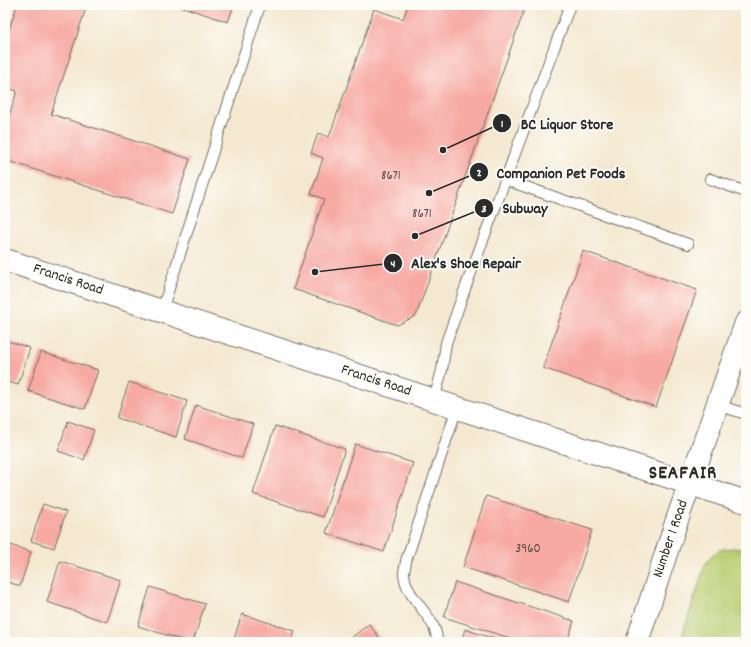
<svg xmlns="http://www.w3.org/2000/svg" width="751" height="647" font-family="Dekko,sans-serif">
	<style>
		.green { fill: #b8cc70; stroke: #727c4e }
		.building { fill: #f7aaa4 }
		.lines { fill: none; stroke-linecap: round; stroke-linejoin: round }
		.service-casing { stroke: #716d65; stroke-width: 12 }
		.tertiary-casing { stroke: #716d65; stroke-width: 24 }
		.secondary-casing { stroke: #716d65; stroke-width: 24 }
		.service { stroke: #fff; stroke-width: 10 }
		.tertiary { stroke: #fff; stroke-width: 22 }
		.secondary { stroke: #fff; stroke-width: 22 }
		.labels { text-anchor: middle; dominant-baseline: central; stroke-width: 4; stroke-linejoin: round; paint-order: stroke }
		.number-label { font-size: 13px; fill: #5e4b49 }
		.street-label { font-size: 15px; fill: #2b2b2b; stroke: #fdfcf7 }
		.district-label { font-size: 19px; font-weight: bold; letter-spacing: 1px; fill: #2b2b2b; stroke: #fdfcf7 }
		.leader { fill: none; stroke: #2b2b2b; stroke-width: 1.5 }
		.callout-dot { fill: #2b2b2b; stroke: #fdfcf7; stroke-width: 1.5 }
		.mark-label { font-size: 12px; text-anchor: middle; font-weight: bold; fill: #fff }
		.callout-label { font-size: 16px; text-anchor: middle; font-weight: bold; fill: #2b2b2b; stroke: #fdfcf7; stroke-width: 4; stroke-linejoin: round; paint-order: stroke }
	</style>
	<rect width="100%" height="100%" fill="#fdfcf7"/>
	<filter id="ink" filterUnits="userSpaceOnUse"><feTurbulence type="fractalNoise" baseFrequency=".025" numOctaves="2"/><feDisplacementMap in="SourceGraphic" scale="8" xChannelSelector="R" yChannelSelector="G"/><feConvolveMatrix kernelMatrix="1 2 1 2 8 2 1 2 1" color-interpolation-filters="sRGB"/></filter>
	<filter id="wash" filterUnits="userSpaceOnUse"><feTurbulence type="fractalNoise" baseFrequency=".012" numOctaves="4" result="noise"/><feDisplacementMap in="SourceGraphic" scale="16" xChannelSelector="R" yChannelSelector="G"/><feGaussianBlur stdDeviation="0.9" result="paint"/><feColorMatrix in="noise" values="0 0 0 0 0 0 0 0 0 0 0 0 0 0 0 0 0 1.4 0 .05"/><feComposite in="paint" operator="in"/></filter>
	<g filter="url(#wash)">
		<rect width="100%" height="100%" fill="#f4e8d0"/>
		<path class="green" d="M 735,548 L 746,550 L 746,642 L 680,642 L 705,565 C 714,550 718,549 735,548 Z"/>
		<g id="blocks">
			<path class="building" d="M 17,5 L 87,5 L 51,114 L 190,159 L 172,214 L 5,160 L 5,129 L 17,91 L 5,87 L 5,42 Z
				M 177,5 L 234,5 L 228,22 Z
				M 408,5 L 526,5 L 416,316 L 397,325 L 293,289 L 324,199 L 311,194 L 323,158 L 311,153 L 318,133 L 329,137 L 374,9 L 403,19 Z
				M 583,251 L 697,290 L 656,407 L 543,368 Z
				M 5,340 L 30,348 L 18,385 L 5,381 Z
				M 41,352 L 98,370 L 85,409 L 28,391 Z
				M 129,382 L 187,401 L 176,437 L 117,418 Z
				M 196,405 L 253,424 L 242,458 L 185,439 Z
				M 68,421 L 94,430 L 84,460 L 58,451 Z
				M 275,426 L 345,449 L 323,517 L 253,494 Z
				M 355,444 L 413,463 L 384,552 L 326,533 Z
				M 486,496 L 592,530 L 569,602 L 463,567 Z
				M 43,504 L 66,512 L 54,548 L 31,541 Z
				M 5,543 L 31,552 L 20,586 L 5,581 Z
				M 60,561 L 121,580 L 107,622 L 47,602 Z
				M 455,582 L 574,621 L 567,642 L 522,642 L 444,617 Z
				M 150,587 L 205,604 L 193,642 L 188,642 L 138,626 Z
				M 242,614 L 295,631 L 291,642 L 233,642 Z
				M 369,624 L 383,642 L 346,642 Z
				M 465,629 L 504,642 L 461,642 Z"/>
		</g>
	</g>
	<g filter="url(#ink)">
		<use href="#blocks" fill-opacity="0" stroke="#716d65" stroke-width="1"/>
		<g class="lines">
			<g class="service-casing">
				<path id="service" d="M 710,179 L 746,192
					M 506,180 L 688,244
					M 162,310 L 260,5
					M 434,400 L 442,370 L 446,343 L 466,286 L 570,5
					M 717,405 L 746,414
					M 437,642 C 438,616 405,600 404,573 C 404,569 406,565 406,561 L 457,408"/>
			</g>
			<g class="tertiary-casing">
				<path id="tertiary" d="M 5,260 L 746,502"/>
			</g>
			<g class="secondary-casing">
				<path id="secondary" d="M 637,642 L 676,523 L 746,323"/>
			</g>
			<use href="#service" class="service"/>
			<use href="#tertiary" class="tertiary"/>
			<use href="#secondary" class="secondary"/>
		</g>
	</g>
	<g class="labels">
		<g class="number-label">
			<text x="391" y="176">8671</text>
			<text x="422" y="214">8671</text>
			<text x="528" y="549">3960</text>
		</g>
		<g class="street-label">
			<text transform="translate(68 280) rotate(18)">Francis Road</text>
			<text transform="translate(376 381) rotate(18)">Francis Road</text>
			<text transform="translate(671 539) rotate(-71)">Number 1 Road</text>
		</g>
		<g class="district-label">
			<text x="683" y="474">SEAFAIR</text>
		</g>
	</g>
	<path class="leader" d="M443 150L502 123M429 193L479 172M415 236L484 208M315 272L393 263"/>
	<g class="callout-dot">
		<circle cx="443" cy="150" r="4"/>
		<circle cx="429" cy="193" r="4"/>
		<circle cx="415" cy="236" r="4"/>
		<circle cx="315" cy="272" r="4"/>
		<circle cx="502" cy="123" r="10"/>
		<circle cx="479" cy="172" r="10"/>
		<circle cx="484" cy="208" r="10"/>
		<circle cx="393" cy="263" r="10"/>
	</g>
	<g class="mark-label">
		<text x="502" y="127">1</text>
		<text x="479" y="176">2</text>
		<text x="484" y="212">3</text>
		<text x="393" y="267">4</text>
	</g>
	<g class="callout-label">
		<text x="567" y="129">BC Liquor Store</text>
		<text x="561" y="178">Companion Pet Foods</text>
		<text x="525" y="213">Subway</text>
		<text x="466" y="268">Alex's Shoe Repair</text>
	</g>
	<rect width="751" height="647" fill="none" stroke="#fdfcf7" stroke-width="20"/>
</svg>
